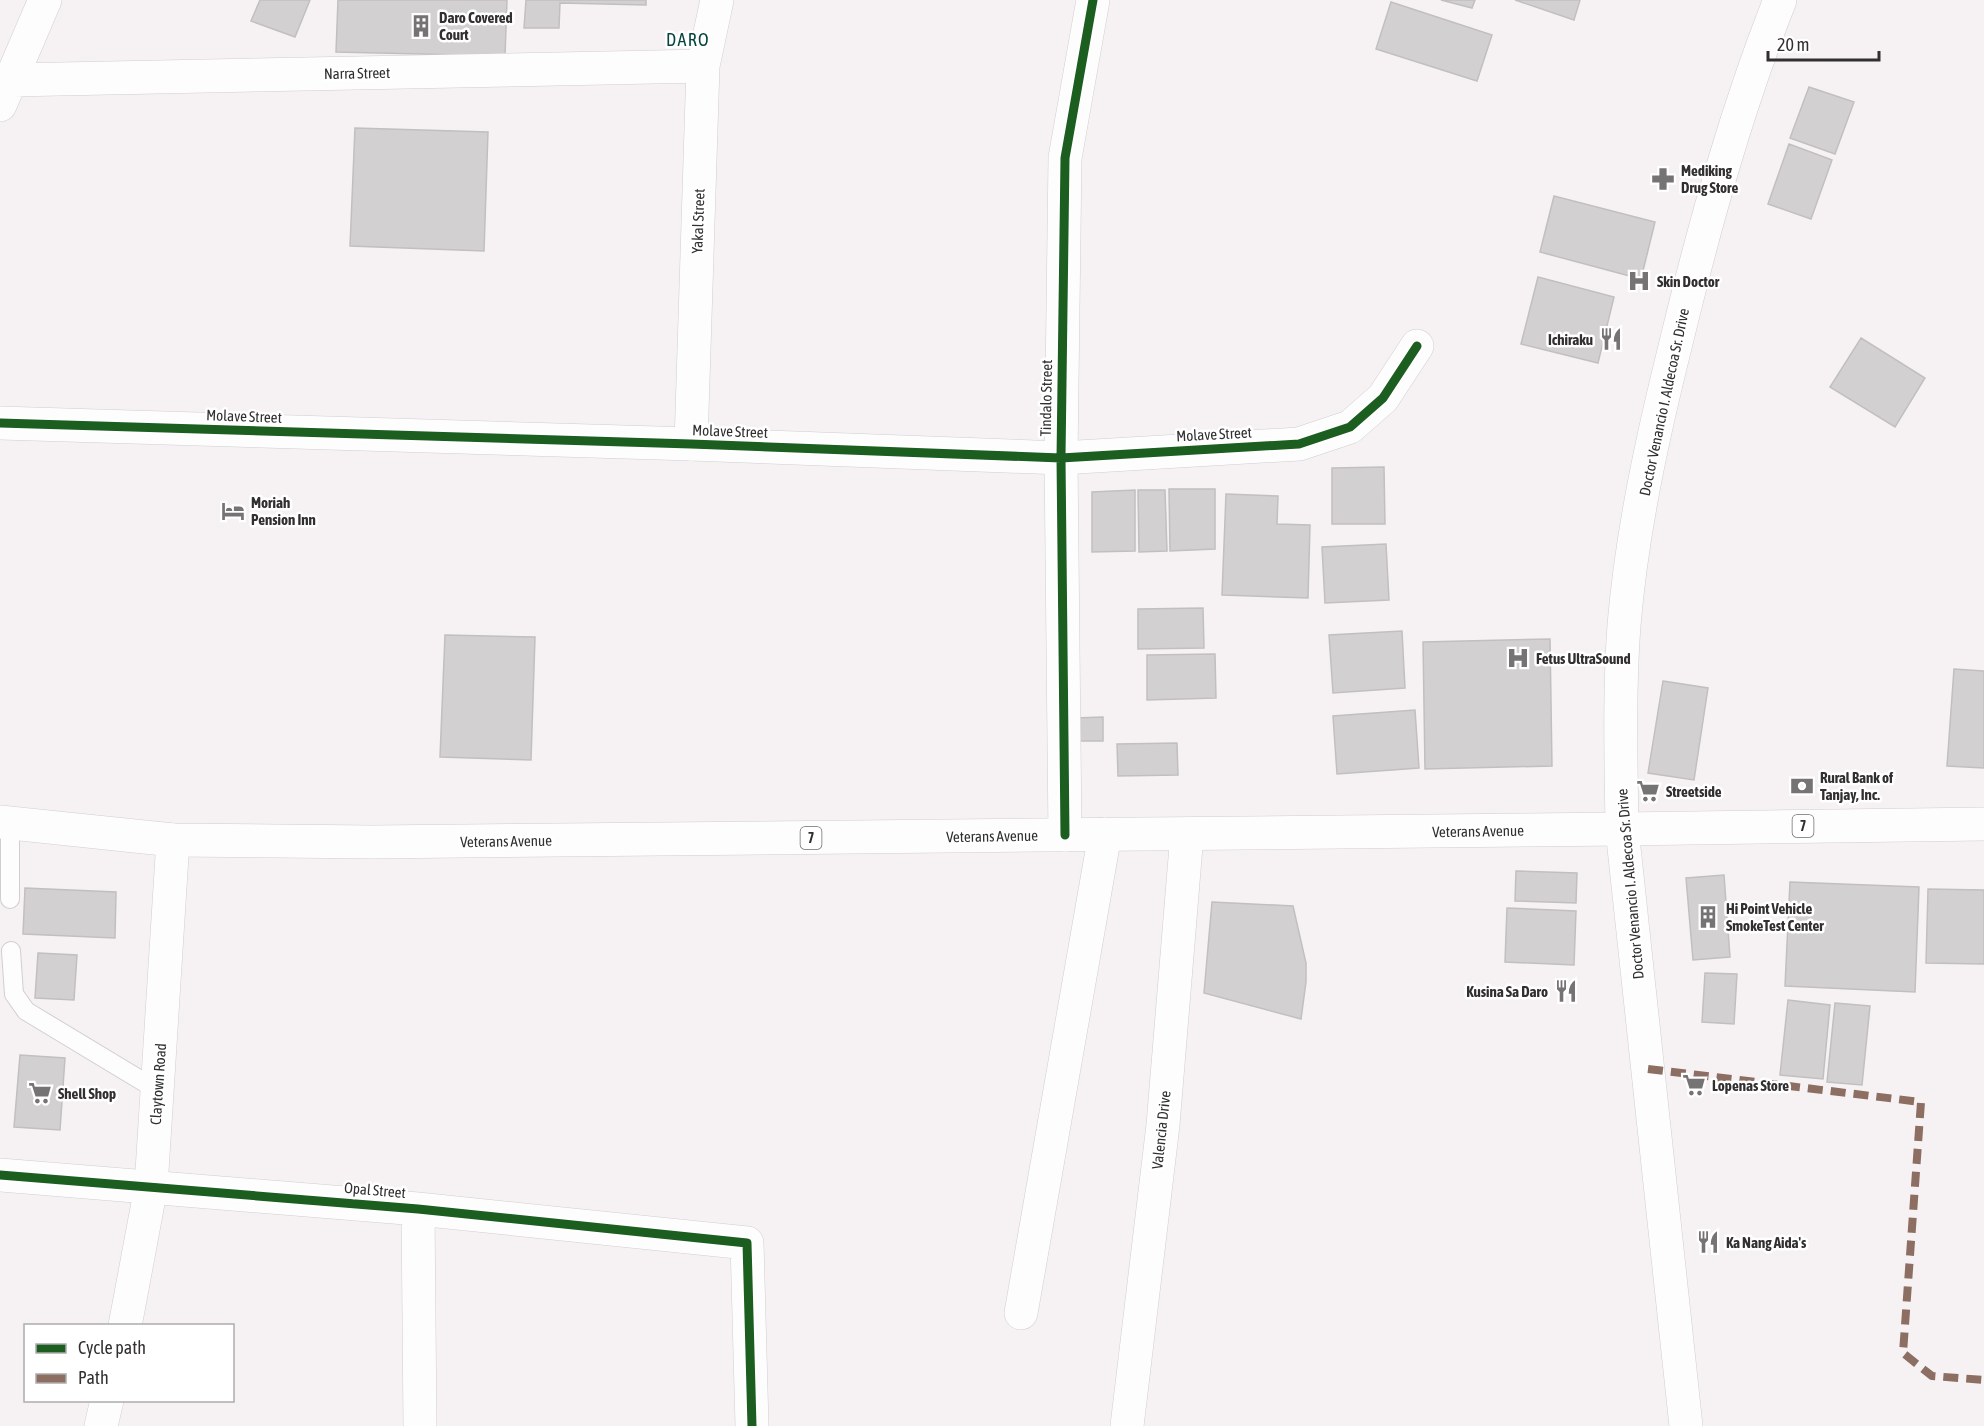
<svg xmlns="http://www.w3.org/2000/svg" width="1984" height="1426" font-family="'Asap Condensed',sans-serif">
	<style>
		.building { fill: #d3d0d1; stroke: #c2bfc0; stroke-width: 1.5 }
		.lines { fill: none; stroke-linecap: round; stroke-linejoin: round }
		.service-casing { stroke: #d1ced0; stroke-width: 20 }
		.minor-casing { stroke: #d1ced0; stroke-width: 34 }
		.tertiary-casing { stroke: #d1ced0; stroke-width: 34 }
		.primary-casing { stroke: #d1ced0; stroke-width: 34 }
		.trunk-casing { stroke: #d1ced0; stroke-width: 34 }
		.service { stroke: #fefdfd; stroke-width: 18 }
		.minor { stroke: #fefdfd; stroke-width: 33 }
		.tertiary { stroke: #fefdfd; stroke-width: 33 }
		.primary { stroke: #fefdfd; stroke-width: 33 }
		.trunk { stroke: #fefdfd; stroke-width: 33 }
		.quiet { stroke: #8d6e63; stroke-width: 8; stroke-dasharray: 15 8; stroke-linecap: butt }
		.cycleway-casing { stroke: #fff; stroke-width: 13 }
		.cycleway { stroke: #1b5e20; stroke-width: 9 }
		.labels { text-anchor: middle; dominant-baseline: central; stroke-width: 5; stroke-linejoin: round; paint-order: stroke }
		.shield { fill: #fff; stroke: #6f6d6d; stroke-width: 1.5 }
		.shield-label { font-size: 14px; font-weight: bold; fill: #312f2f }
		.poi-label { font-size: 15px; font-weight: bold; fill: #312f2f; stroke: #fff; text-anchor: start }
		.street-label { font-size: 15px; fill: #312f2f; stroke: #fff }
		.quarter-label { font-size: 18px; letter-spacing: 1.5px; fill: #04443c; stroke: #fff }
	</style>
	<rect width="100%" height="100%" fill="#f6f2f4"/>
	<path class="building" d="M 260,0 L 310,0 L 295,37 L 251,21 Z
		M 338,0 L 507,0 L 505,56 L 336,52 Z
		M 526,0 L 646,0 L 646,5 L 560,3 L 559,28 L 524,28 Z
		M 1441,0 L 1475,0 L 1472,8 Z
		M 1515,0 L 1580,0 L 1574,20 Z
		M 1391,2 L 1492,35 L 1477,81 L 1376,49 Z
		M 1809,87 L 1854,102 L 1835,154 L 1790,138 Z
		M 355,128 L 488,132 L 484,251 L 350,246 Z
		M 1789,144 L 1832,160 L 1811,219 L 1768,204 Z
		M 1554,196 L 1655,222 L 1641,279 L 1540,252 Z
		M 1538,277 L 1614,297 L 1598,363 L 1521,344 Z
		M 1861,338 L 1925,378 L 1895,427 L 1830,387 Z
		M 1384,467 L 1385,524 L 1332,524 L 1332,468 Z
		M 1169,489 L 1215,489 L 1215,549 L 1170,551 Z
		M 1135,490 L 1135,551 L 1092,552 L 1092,492 Z
		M 1138,490 L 1165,490 L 1167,551 L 1139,552 Z
		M 1226,494 L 1278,496 L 1277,524 L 1310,525 L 1308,598 L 1222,595 Z
		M 1386,544 L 1389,600 L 1325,603 L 1322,547 Z
		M 1203,608 L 1204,648 L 1138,649 L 1138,609 Z
		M 1402,631 L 1405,688 L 1333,693 L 1329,635 Z
		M 445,635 L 535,637 L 531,760 L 440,757 Z
		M 1550,639 L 1552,766 L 1425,769 L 1423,642 Z
		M 1215,654 L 1216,698 L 1147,700 L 1147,655 Z
		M 1954,669 L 1984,671 L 1984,768 L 1947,766 Z
		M 1663,681 L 1708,688 L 1694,780 L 1648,773 Z
		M 1415,710 L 1419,768 L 1337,774 L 1333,716 Z
		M 1103,717 L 1103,741 L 1076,741 L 1075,718 Z
		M 1177,743 L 1178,775 L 1118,776 L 1117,744 Z
		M 1516,871 L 1577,873 L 1576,903 L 1515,901 Z
		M 1724,875 L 1730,957 L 1693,960 L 1686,878 Z
		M 1790,882 L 1919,887 L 1915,992 L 1785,986 Z
		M 25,888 L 116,892 L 115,938 L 23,934 Z
		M 1928,889 L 1984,890 L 1984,964 L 1926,963 Z
		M 1212,902 L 1293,906 L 1306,963 L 1306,982 L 1301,1019 L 1204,993 Z
		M 1507,908 L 1576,911 L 1574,965 L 1505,962 Z
		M 38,953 L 77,955 L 74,1000 L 35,998 Z
		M 1705,973 L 1737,974 L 1734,1024 L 1702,1022 Z
		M 1788,1000 L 1830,1005 L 1823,1079 L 1780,1075 Z
		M 1835,1003 L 1870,1006 L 1862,1085 L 1827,1082 Z
		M 20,1055 L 65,1058 L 60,1130 L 14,1127 Z"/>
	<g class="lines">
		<g class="service-casing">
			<path id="service" d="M 10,899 L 10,823
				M 11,951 L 14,994 L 26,1011 L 157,1090"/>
		</g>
		<g class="minor-casing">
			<path id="minor" d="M 11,80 L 703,66
				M 0,105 L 45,0
				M 691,444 L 703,66 L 717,0
				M 1061,458 L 1299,444 L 1350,427 L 1383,398 L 1417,346
				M 0,1175 L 418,1209 L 747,1243 L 752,1426
				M 418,1209 L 420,1426
				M 1021,1313 L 1105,834
				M 1127,1426 L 1163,1125 L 1187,834"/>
		</g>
		<g class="tertiary-casing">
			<path id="tertiary" d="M 0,423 L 691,444 L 1061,458
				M 1622,829 L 1686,1426
				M 1065,835 L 1061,458 L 1065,158 L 1093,0
				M 125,1326 L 151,1187 L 173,840
				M 101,1426 L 107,1400"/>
		</g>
		<g class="primary-casing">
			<path id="primary" d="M 1622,829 L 1984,824"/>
		</g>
		<g class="trunk-casing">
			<path id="trunk" d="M 0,822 L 173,840 L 372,842 L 1622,829 C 1621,761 1619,693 1624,625 C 1632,530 1653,435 1676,343 C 1704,227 1736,111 1780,0"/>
		</g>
		<use href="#service" class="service"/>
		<use href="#minor" class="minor"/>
		<use href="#tertiary" class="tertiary"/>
		<use href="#primary" class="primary"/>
		<use href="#trunk" class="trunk"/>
		<path class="quiet" d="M 1648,1069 L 1921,1102 L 1903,1353 L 1932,1376 L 1984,1380"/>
		<g class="cycleway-casing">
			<path id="cycleway" d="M 0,423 L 691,444 L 1061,458 L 1299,444 L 1350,427 L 1383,398 L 1417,346
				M 1065,835 L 1061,458 L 1065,158 L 1093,0
				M 0,1175 L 418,1209 L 747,1243 L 752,1426"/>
		</g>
		<use href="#cycleway" class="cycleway"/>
	</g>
	<defs>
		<g id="building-bare" transform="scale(1.8)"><path d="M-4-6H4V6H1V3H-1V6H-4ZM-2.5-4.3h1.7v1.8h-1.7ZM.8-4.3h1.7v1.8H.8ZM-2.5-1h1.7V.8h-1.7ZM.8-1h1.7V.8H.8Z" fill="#767374" stroke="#fff" stroke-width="2.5" paint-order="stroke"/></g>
		<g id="pharmacy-bare" transform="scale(1.8)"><path d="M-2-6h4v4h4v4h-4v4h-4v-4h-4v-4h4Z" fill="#767374" stroke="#fff" stroke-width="2.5" paint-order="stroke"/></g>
		<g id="hospital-bare" transform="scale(1.8)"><path d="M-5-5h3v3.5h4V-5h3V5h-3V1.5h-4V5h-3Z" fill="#767374" stroke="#fff" stroke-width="2.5" paint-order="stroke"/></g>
		<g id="restaurant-bare" transform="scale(1.8)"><path d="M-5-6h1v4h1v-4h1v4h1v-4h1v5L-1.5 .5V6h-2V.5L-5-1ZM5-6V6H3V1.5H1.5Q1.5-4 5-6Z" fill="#767374" stroke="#fff" stroke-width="2.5" paint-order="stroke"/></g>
		<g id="hotel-bare" transform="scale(1.8)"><path d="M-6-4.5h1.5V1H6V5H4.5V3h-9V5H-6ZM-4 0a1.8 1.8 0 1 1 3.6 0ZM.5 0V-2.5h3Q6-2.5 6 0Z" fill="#767374" stroke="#fff" stroke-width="2.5" paint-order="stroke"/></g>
		<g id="bank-bare" transform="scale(1.8)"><path d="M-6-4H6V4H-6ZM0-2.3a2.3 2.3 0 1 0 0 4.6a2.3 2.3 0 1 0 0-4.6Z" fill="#767374" stroke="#fff" stroke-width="2.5" paint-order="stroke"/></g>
		<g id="supermarket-bare" transform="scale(1.8)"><path d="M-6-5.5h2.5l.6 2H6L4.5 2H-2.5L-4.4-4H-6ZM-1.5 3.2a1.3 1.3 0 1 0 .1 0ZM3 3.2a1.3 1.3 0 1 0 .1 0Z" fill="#767374" stroke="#fff" stroke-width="2.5" paint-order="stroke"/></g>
	</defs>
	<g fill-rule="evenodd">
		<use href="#building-bare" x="421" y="26"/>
		<use href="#pharmacy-bare" x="1663" y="179"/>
		<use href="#hospital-bare" x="1639" y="281"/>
		<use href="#restaurant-bare" x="1611" y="339"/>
		<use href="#hotel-bare" x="233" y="511"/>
		<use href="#hospital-bare" x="1518" y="658"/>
		<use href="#bank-bare" x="1802" y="786"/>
		<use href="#supermarket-bare" x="1648" y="791"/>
		<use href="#building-bare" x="1708" y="917"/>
		<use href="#restaurant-bare" x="1566" y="991"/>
		<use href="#supermarket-bare" x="1694" y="1085"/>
		<use href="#supermarket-bare" x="40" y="1093"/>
		<use href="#restaurant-bare" x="1708" y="1242"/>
	</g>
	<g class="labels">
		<g class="shield">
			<rect x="1792.5" y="815" width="21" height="22" rx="4.5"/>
			<rect x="800.5" y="827" width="21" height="22" rx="4.5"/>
		</g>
		<g class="shield-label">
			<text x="1803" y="826">7</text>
			<text x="811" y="838">7</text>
		</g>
		<g class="poi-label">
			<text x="439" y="17">Daro Covered<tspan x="439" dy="17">Court</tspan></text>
			<text x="1681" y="170">Mediking<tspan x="1681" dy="17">Drug Store</tspan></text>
			<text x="1657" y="281">Skin Doctor</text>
			<text x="1593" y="339" text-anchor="end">Ichiraku</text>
			<text x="251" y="502">Moriah<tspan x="251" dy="17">Pension Inn</tspan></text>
			<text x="1536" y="658">Fetus UltraSound</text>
			<text x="1820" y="777">Rural Bank of<tspan x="1820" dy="17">Tanjay, Inc.</tspan></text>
			<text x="1666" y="791">Streetside</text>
			<text x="1726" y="908">Hi Point Vehicle<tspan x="1726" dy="17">SmokeTest Center</tspan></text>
			<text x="1548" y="991" text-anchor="end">Kusina Sa Daro</text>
			<text x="1712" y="1085">Lopenas Store</text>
			<text x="58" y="1093">Shell Shop</text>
			<text x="1726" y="1242">Ka Nang Aida's</text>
		</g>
		<g class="street-label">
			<text transform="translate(357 73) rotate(-1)">Narra Street</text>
			<text transform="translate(698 221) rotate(-88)">Yakal Street</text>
			<text transform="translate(1046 398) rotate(-89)">Tindalo Street</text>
			<text transform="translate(1664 402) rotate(-78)">Doctor Venancio I. Aldecoa Sr. Drive</text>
			<text transform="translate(244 416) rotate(2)">Molave Street</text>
			<text transform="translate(730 431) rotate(2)">Molave Street</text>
			<text transform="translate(1214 434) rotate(-3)">Molave Street</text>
			<text transform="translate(1478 831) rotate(-1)">Veterans Avenue</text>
			<text transform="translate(992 836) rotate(-1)">Veterans Avenue</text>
			<text transform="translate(506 841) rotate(-1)">Veterans Avenue</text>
			<text transform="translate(1630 884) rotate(-95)">Doctor Venancio I. Aldecoa Sr. Drive</text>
			<text transform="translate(158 1084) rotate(-86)">Claytown Road</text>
			<text transform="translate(1161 1130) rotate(-84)">Valencia Drive</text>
			<text transform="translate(375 1190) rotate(5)">Opal Street</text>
		</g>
		<g class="quarter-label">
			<text x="688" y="39">DARO</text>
		</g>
	</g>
	<rect x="24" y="1324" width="210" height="78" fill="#ffffff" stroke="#adacac" stroke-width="1.5"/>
	<rect x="36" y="1344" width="30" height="9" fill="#1b5e20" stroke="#adacac" stroke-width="1.5"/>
	<text x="78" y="1354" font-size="18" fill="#312f2f">Cycle path</text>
	<rect x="36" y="1374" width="30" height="9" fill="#8d6e63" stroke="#adacac" stroke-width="1.5"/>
	<text x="78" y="1384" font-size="18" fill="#312f2f">Path</text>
	<path d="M1768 51v9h111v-9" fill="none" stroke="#312f2f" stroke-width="3"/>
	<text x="1777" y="51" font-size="18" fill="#312f2f" stroke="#ffffff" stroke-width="4.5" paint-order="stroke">20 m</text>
</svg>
